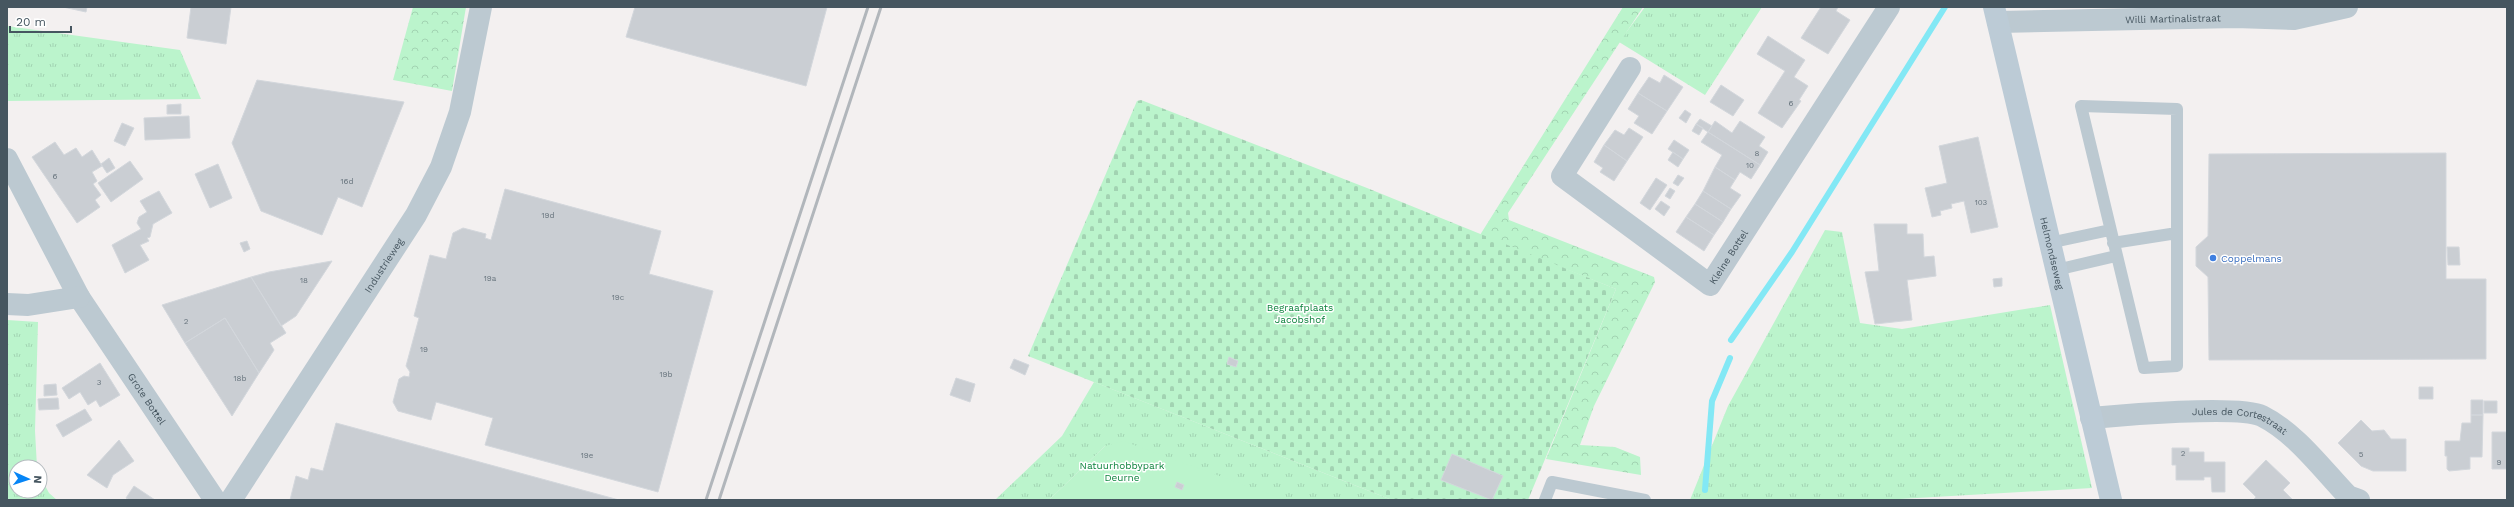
<svg xmlns="http://www.w3.org/2000/svg" width="2514" height="507" font-family="'Work Sans',sans-serif">
	<style>
		.grass { fill: url(#grass-tufts) }
		.forest { fill: url(#forest-crowns) }
		.cemetery { fill: url(#cemetery-stones) }
		.garden { fill: #bbf4cc }
		.lines { fill: none; stroke-linecap: round; stroke-linejoin: round }
		.stream { stroke: #83e8f5; stroke-width: 6 }
		.building { fill: #caced3; stroke: #d3d7dc }
		.lane { stroke: #bcc9d1; stroke-width: 12 }
		.street { stroke: #bcc9d1; stroke-width: 22 }
		.secondary { stroke: #bccbd6; stroke-width: 22 }
		.rail { stroke: #b1b6bb; stroke-width: 3 }
		.shop-dot { fill: #3f7fe0; stroke: #fff; stroke-width: 1.5 }
		.labels { text-anchor: middle; dominant-baseline: central; stroke-width: 3; stroke-linejoin: round; paint-order: stroke }
		.number-label { font-size: 8px; fill: #67747d }
		.street-label { font-size: 10px; fill: #465660; stroke: #fff }
		.shop-label { font-size: 10px; fill: #366cbe; stroke: #fff; text-anchor: start }
		.park-label { font-size: 10px; fill: #0e843e; stroke: #fff }
	</style>
	<defs>
		<pattern id="grass-tufts" width="24" height="20" patternUnits="userSpaceOnUse"><rect width="24" height="20" fill="#bbf4cc"/><path d="M3 7l-1-3M5 7V3M7 7l1-3M15 17l-1-3M17 17v-4M19 17l1-3" fill="none" stroke="#a2d3b2"/></pattern>
		<pattern id="forest-crowns" width="20" height="18" patternUnits="userSpaceOnUse"><rect width="20" height="18" fill="#bbf4cc"/><path d="M2 6a3 3 0 1 1 6 0M12 15a3 3 0 1 1 6 0" fill="none" stroke="#a2d3b2"/></pattern>
		<pattern id="cemetery-stones" width="16" height="16" patternUnits="userSpaceOnUse"><rect width="16" height="16" fill="#bbf4cc"/><path d="M2 7V4a2 2 0 0 1 4 0v3zM10 15v-3a2 2 0 0 1 4 0v3z" fill="#a2d3b2"/></pattern>
	</defs>
	<rect width="100%" height="100%" fill="#f3f0f0"/>
	<path class="grass" d="M 1645,7 L 1762,7 L 1705,95 L 1619,42 Z
		M 7,26 L 180,50 L 201,99 L 7,101 Z
		M 1825,230 L 1842,232 L 1860,323 L 1902,329 L 2050,305 L 2092,488 L 1882,500 L 1690,500 L 1728,406 Z
		M 7,320 L 38,322 L 35,431 L 37,467 L 16,467 L 16,491 L 40,491 L 40,476 L 49,493 L 57,500 L 7,500 Z
		M 1094,382 L 1392,500 L 1270,500 L 1105,446 L 1049,500 L 995,500 L 1062,436 Z"/>
	<path class="forest" d="M 413,7 L 466,7 L 452,91 L 393,80 Z
		M 1623,7 L 1643,7 L 1508,213 L 1509,220 L 1654,277 L 1655,282 L 1594,406 L 1580,445 L 1615,447 L 1640,457 L 1641,475 L 1546,459 L 1616,289 L 1480,235 Z"/>
	<path class="cemetery" d="M 1141,100 L 1367,188 L 1616,289 L 1528,500 L 1392,500 L 1028,356 L 1137,101 Z"/>
	<path class="garden" d="M 1123,441 L 1286,500 L 1049,500 L 1105,446 Z"/>
	<g class="lines">
		<path class="stream" d="M 1731,340 L 1792,252 L 1945,7
			M 1705,490 L 1712,401 L 1730,358"/>
	</g>
	<path class="building" d="M 63,7 L 87,7 L 86,12 Z
		M 191,7 L 231,7 L 226,44 L 187,38 Z
		M 635,7 L 827,7 L 806,86 L 626,37 Z
		M 1821,7 L 1838,7 L 1836,11 L 1850,20 L 1828,54 L 1801,38 Z
		M 1768,36 L 1805,60 L 1794,77 L 1808,86 L 1799,100 L 1801,101 L 1782,128 L 1758,113 L 1785,71 L 1757,54 Z
		M 1664,75 L 1683,87 L 1667,111 L 1638,93 L 1649,77 L 1660,83 Z
		M 257,80 L 404,102 L 362,207 L 338,197 L 322,235 L 261,211 L 232,143 Z
		M 1721,85 L 1744,100 L 1733,116 L 1710,102 Z
		M 1638,93 L 1667,111 L 1652,134 L 1634,123 L 1639,116 L 1628,109 Z
		M 181,104 L 181,114 L 167,114 L 167,105 Z
		M 1685,110 L 1691,114 L 1686,123 L 1679,118 Z
		M 189,116 L 190,138 L 145,140 L 144,118 Z
		M 1700,119 L 1712,126 L 1708,132 L 1696,124 Z
		M 1715,121 L 1732,133 L 1740,121 L 1765,137 L 1759,146 L 1768,152 L 1760,165 L 1708,132 Z
		M 122,123 L 134,128 L 125,146 L 114,141 Z
		M 1696,124 L 1703,128 L 1699,135 L 1692,131 Z
		M 1629,128 L 1643,137 L 1627,161 L 1604,145 L 1615,130 L 1624,135 Z
		M 1708,132 L 1760,165 L 1751,179 L 1740,172 L 1735,180 L 1715,167 L 1722,155 L 1701,142 Z
		M 1978,137 L 1998,227 L 1971,233 L 1964,201 L 1951,204 L 1952,208 L 1940,211 L 1941,215 L 1932,217 L 1925,188 L 1947,183 L 1939,146 Z
		M 1674,140 L 1689,150 L 1683,159 L 1668,149 Z
		M 55,142 L 64,155 L 76,148 L 82,157 L 92,150 L 102,166 L 92,172 L 97,181 L 93,184 L 101,195 L 95,200 L 100,207 L 77,223 L 32,157 Z
		M 1604,145 L 1627,161 L 1614,181 L 1600,172 L 1603,168 L 1594,162 Z
		M 1673,152 L 1683,159 L 1678,167 L 1668,160 Z
		M 2446,153 L 2446,279 L 2486,279 L 2486,359 L 2209,360 L 2208,277 L 2196,266 L 2196,247 L 2208,236 L 2209,154 Z
		M 109,158 L 115,168 L 107,173 L 101,164 Z
		M 130,161 L 143,179 L 111,202 L 98,183 Z
		M 218,164 L 232,198 L 210,208 L 195,174 Z
		M 1715,167 L 1735,180 L 1730,188 L 1741,195 L 1731,209 L 1703,191 Z
		M 1678,175 L 1684,178 L 1678,186 L 1673,183 Z
		M 1656,178 L 1667,185 L 1650,210 L 1640,203 Z
		M 1670,188 L 1675,191 L 1670,199 L 1665,196 Z
		M 505,189 L 661,231 L 649,274 L 713,291 L 658,492 L 485,445 L 493,418 L 436,402 L 431,420 L 398,411 L 393,402 L 399,379 L 404,376 L 409,377 L 410,372 L 406,366 L 419,318 L 414,316 L 430,255 L 446,259 L 453,233 L 463,228 L 486,234 L 485,238 L 491,240 Z
		M 159,191 L 172,213 L 153,224 L 150,237 L 147,238 L 149,241 L 140,245 L 149,260 L 125,273 L 112,245 L 141,229 L 137,223 L 139,217 L 147,212 L 140,201 Z
		M 1703,191 L 1731,209 L 1723,222 L 1695,204 Z
		M 1661,201 L 1670,207 L 1664,216 L 1655,209 Z
		M 1695,204 L 1723,222 L 1714,235 L 1686,217 Z
		M 1686,217 L 1714,235 L 1704,251 L 1676,232 Z
		M 1874,224 L 1907,224 L 1907,234 L 1923,234 L 1924,257 L 1934,256 L 1936,276 L 1907,280 L 1912,320 L 1875,324 L 1865,272 L 1879,271 Z
		M 247,241 L 250,249 L 244,252 L 240,243 Z
		M 2447,247 L 2459,247 L 2460,265 L 2448,265 Z
		M 332,261 L 296,316 L 281,326 L 251,277 L 269,272 Z
		M 251,277 L 286,333 L 270,343 L 274,350 L 259,373 L 225,318 L 185,343 L 162,305 Z
		M 2002,278 L 2002,286 L 1994,287 L 1993,279 Z
		M 225,318 L 259,373 L 232,416 L 185,343 Z
		M 1229,357 L 1238,361 L 1236,367 L 1227,364 Z
		M 1014,359 L 1029,365 L 1025,375 L 1010,368 Z
		M 100,363 L 120,395 L 100,407 L 96,400 L 88,405 L 80,392 L 69,399 L 62,388 Z
		M 956,378 L 975,384 L 970,402 L 950,395 Z
		M 56,384 L 57,395 L 44,396 L 44,385 Z
		M 2419,387 L 2433,387 L 2433,399 L 2419,399 Z
		M 58,398 L 59,409 L 39,410 L 38,399 Z
		M 2471,400 L 2483,400 L 2483,415 L 2471,415 Z
		M 2484,401 L 2497,401 L 2497,413 L 2484,413 Z
		M 85,409 L 92,420 L 63,437 L 56,425 Z
		M 2471,415 L 2483,415 L 2482,457 L 2470,457 L 2470,469 L 2449,471 L 2447,469 L 2447,456 L 2445,456 L 2445,441 L 2460,441 L 2462,423 L 2471,423 Z
		M 2361,420 L 2372,431 L 2384,430 L 2391,439 L 2406,439 L 2406,471 L 2373,471 L 2361,466 L 2338,443 Z
		M 336,423 L 351,427 L 619,500 L 290,500 L 296,476 L 308,480 L 311,468 L 323,471 Z
		M 2492,432 L 2507,432 L 2507,469 L 2492,469 Z
		M 119,440 L 134,461 L 113,475 L 107,488 L 87,475 Z
		M 2172,448 L 2189,448 L 2189,452 L 2204,452 L 2204,462 L 2225,462 L 2225,492 L 2212,492 L 2211,477 L 2204,477 L 2204,480 L 2176,480 L 2176,465 L 2172,465 Z
		M 1452,454 L 1503,476 L 1492,500 L 1441,480 Z
		M 2266,460 L 2290,483 L 2283,490 L 2292,499 L 2291,500 L 2253,500 L 2256,497 L 2243,484 Z
		M 1177,482 L 1184,485 L 1182,490 L 1175,487 Z
		M 134,486 L 155,500 L 129,500 L 126,498 Z"/>
	<g class="lines">
		<path class="lane" d="M 2081,106 L 2177,109 L 2177,366 L 2144,368 Z
			M 2049,243 L 2110,230
			M 2113,243 L 2177,233
			M 2056,270 L 2116,256
			M 1545,500 L 1552,482 L 1645,500"/>
		<g class="street">
			<path id="s1" d="M 1998,22 L 2236,17 L 2294,19 L 2347,7"/>
			<path id="s2" d="M 1630,68 L 1562,176 L 1710,285 L 1889,7"/>
			<path id="s3" d="M 7,159 L 79,297 L 215,500"/>
			<path d="M 7,304 L 28,305 L 79,297"/>
			<path id="s4" d="M 2091,418 C 2121,415 2240,405 2262,416 C 2296,433 2322,469 2348,496 L 2359,500"/>
			<path id="s5" d="M 231,500 L 416,215 L 441,167 L 460,112 L 481,7"/>
		</g>
		<path class="secondary" id="s6" d="M 1994,7 L 2111,500"/>
		<path class="rail" d="M 706,500 L 868,7
			M 719,500 L 881,7"/>
	</g>
	<circle class="shop-dot" cx="2213" cy="258" r="4"/>
	<g class="labels">
		<g class="number-label">
			<text x="1791" y="103">6</text>
			<text x="1757" y="153">8</text>
			<text x="1750" y="165">10</text>
			<text x="55" y="176">6</text>
			<text x="347" y="181">16d</text>
			<text x="1981" y="202">103</text>
			<text x="548" y="215">19d</text>
			<text x="490" y="278">19a</text>
			<text x="304" y="280">18</text>
			<text x="618" y="297">19c</text>
			<text x="186" y="321">2</text>
			<text x="424" y="349">19</text>
			<text x="666" y="374">19b</text>
			<text x="240" y="378">18b</text>
			<text x="99" y="382">3</text>
			<text x="2183" y="453">2</text>
			<text x="2361" y="454">5</text>
			<text x="587" y="455">19e</text>
			<text x="2499" y="462">9</text>
		</g>
		<g class="street-label">
			<text stroke="none"><textPath href="#s1" startOffset="175">Willi Martinalistraat</textPath></text>
			<text stroke="none"><textPath href="#s6" startOffset="253">Helmondseweg</textPath></text>
			<text stroke="none"><textPath href="#s2" startOffset="345">Kleine Bottel</textPath></text>
			<text stroke="none"><textPath href="#s5" startOffset="280">Industrieweg</textPath></text>
			<text stroke="none"><textPath href="#s3" startOffset="278">Grote Bottel</textPath></text>
			<text stroke="none"><textPath href="#s4" startOffset="151">Jules de Cortestraat</textPath></text>
		</g>
		<g class="shop-label">
			<text x="2221" y="258">Coppelmans</text>
		</g>
		<g class="park-label">
			<text x="1300" y="307">Begraafplaats<tspan x="1300" dy="12">Jacobshof</tspan></text>
			<text x="1122" y="465">Natuurhobbypark<tspan x="1122" dy="12">Deurne</tspan></text>
		</g>
	</g>
	<rect width="2514" height="507" fill="none" stroke="#465660" stroke-width="16"/>
	<g transform="translate(28 479) rotate(93)"><circle r="19" fill="#ffffff" stroke="#b5bbbf"/>
	<path d="M0-3L7 15L0 10L-7 15Z" fill="#0685f6"/>
	<text y="-6" font-size="11" font-weight="bold" text-anchor="middle" fill="#465660">N</text>
	</g>
	<path d="M10 26v6h61v-6" fill="none" stroke="#465660" stroke-width="2"/>
	<text x="16" y="26" font-size="12" fill="#465660" stroke="#ffffff" stroke-width="3" paint-order="stroke">20 m</text>
</svg>
